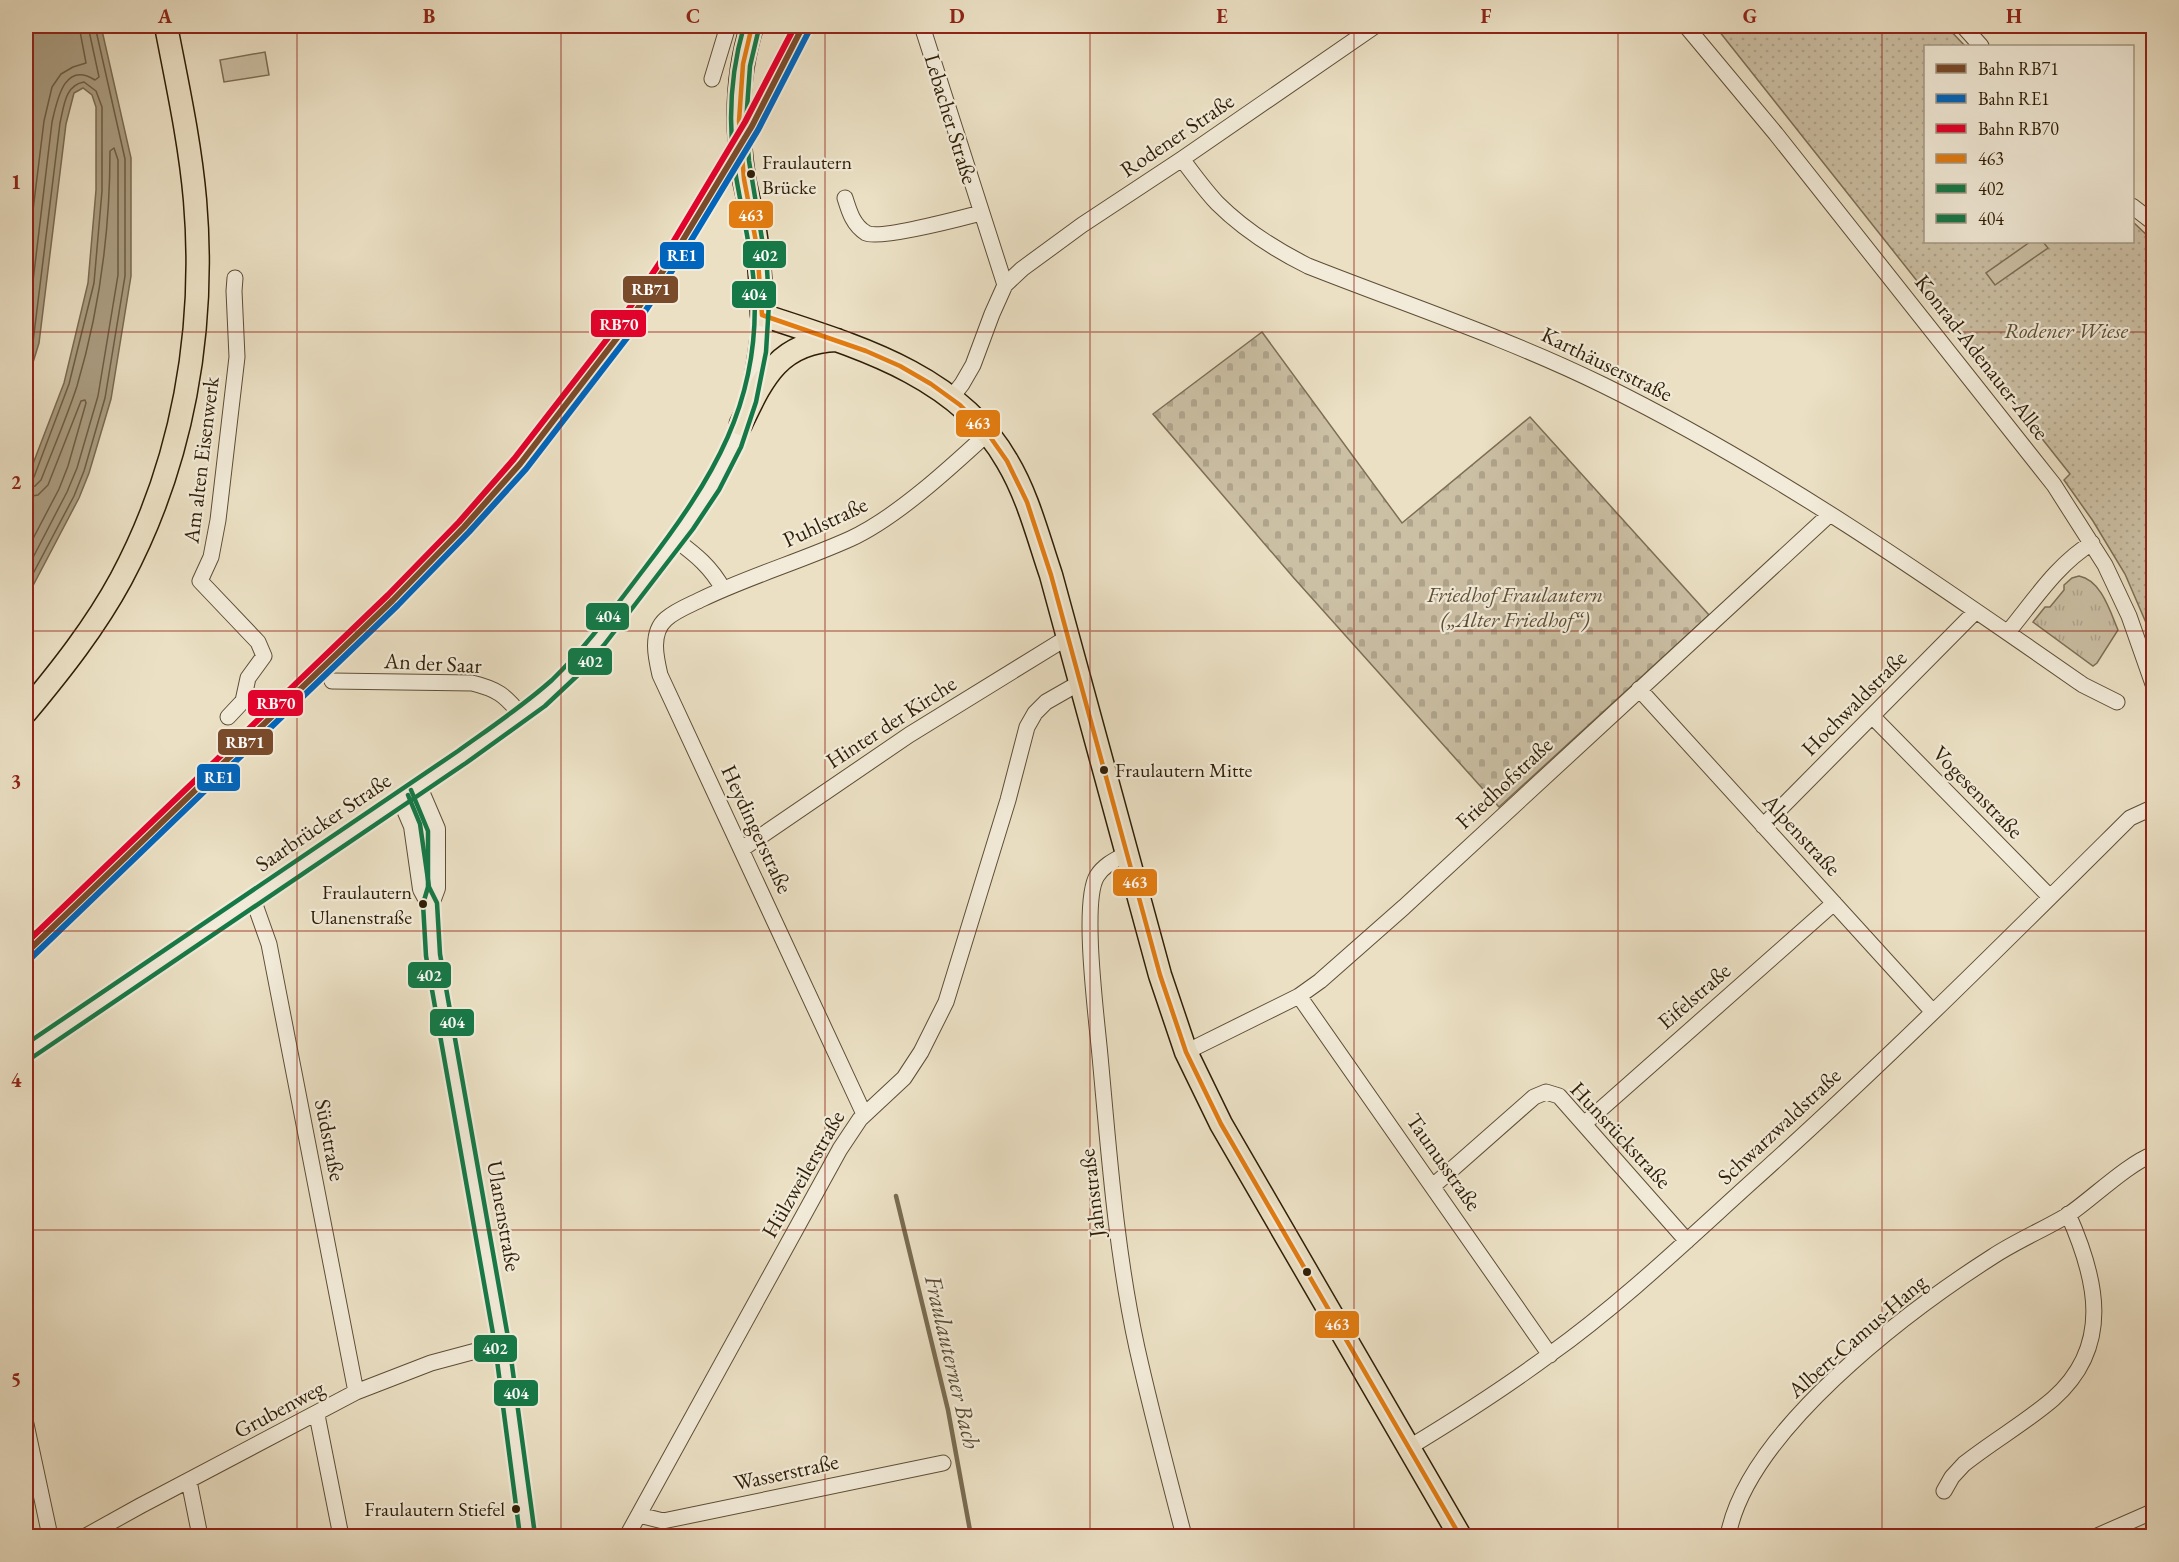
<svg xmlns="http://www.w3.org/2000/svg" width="2179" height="1562" font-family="'EB Garamond',serif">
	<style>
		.grass { fill: url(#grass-tufts); stroke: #7d6e55; stroke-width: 1.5 }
		.cemetery { fill: url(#cemetery-stones); stroke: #7d6e55; stroke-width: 1.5 }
		.park { fill: url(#park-dots); stroke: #7d6e55; stroke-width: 1.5 }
		.pitch { fill: #cbbfa4; stroke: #7d6e55; stroke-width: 1.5 }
		.water { fill: #ab9e83; stroke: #796b51; stroke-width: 1.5 }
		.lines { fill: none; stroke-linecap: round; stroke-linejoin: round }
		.shore { stroke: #6d5e44; stroke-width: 1.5 }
		.stream { stroke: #796b51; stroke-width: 4.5 }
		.minor-casing { stroke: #5e4e36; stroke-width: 17 }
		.tertiary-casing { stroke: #5e4e36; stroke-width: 20 }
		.primary-casing { stroke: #2f1e06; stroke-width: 25 }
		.minor { stroke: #f2ebd9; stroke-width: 15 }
		.tertiary { stroke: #f2ebd9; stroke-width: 18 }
		.primary { stroke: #ebe0c4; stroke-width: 22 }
		.bus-1-casing { stroke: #f2ebd9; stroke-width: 9 }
		.bus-2-casing { stroke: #f2ebd9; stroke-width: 9 }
		.bus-3-casing { stroke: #f2ebd9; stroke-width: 9 }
		.bus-1 { stroke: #e27c11; stroke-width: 4.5 }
		.bus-2 { stroke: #157947; stroke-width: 4.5 }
		.bus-3 { stroke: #157947; stroke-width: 4.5 }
		.rail-1-casing { stroke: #f2ebd9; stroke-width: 10 }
		.rail-2-casing { stroke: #f2ebd9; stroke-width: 10 }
		.rail-3-casing { stroke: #f2ebd9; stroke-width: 10 }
		.rail-1 { stroke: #7a4b2a; stroke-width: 6 }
		.rail-2 { stroke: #0065bd; stroke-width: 6 }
		.rail-3 { stroke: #e4002b; stroke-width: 6 }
		.grid { fill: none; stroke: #8f2418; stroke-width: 1.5; stroke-opacity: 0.55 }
		.bus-dot { fill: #2f1e06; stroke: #f2ebd9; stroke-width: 2 }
		.labels { text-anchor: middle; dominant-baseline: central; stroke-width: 4.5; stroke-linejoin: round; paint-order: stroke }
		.bus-label { font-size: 20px; fill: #2f1e06; stroke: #f2ebd9; text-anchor: start }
		.street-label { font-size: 22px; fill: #2f1e06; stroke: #f2ebd9 }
		.park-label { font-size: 22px; font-style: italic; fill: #5e4e35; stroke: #f2ebd9 }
		.water-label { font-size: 24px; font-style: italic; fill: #5a4b32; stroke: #f2ebd9 }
		.line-badge { stroke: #f2ebd9; stroke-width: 2 }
		.badge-label { font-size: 16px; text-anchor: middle; font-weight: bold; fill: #fff }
		.neatline { fill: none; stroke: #8f2418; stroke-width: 2 }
		.grid-label { font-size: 20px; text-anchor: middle; font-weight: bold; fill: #8f2418 }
	</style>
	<defs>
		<pattern id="grass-tufts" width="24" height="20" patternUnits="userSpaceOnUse" patternTransform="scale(1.5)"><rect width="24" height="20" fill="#cbbfa4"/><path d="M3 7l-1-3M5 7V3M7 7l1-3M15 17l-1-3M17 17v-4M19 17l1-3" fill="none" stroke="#afa48c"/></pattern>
		<pattern id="cemetery-stones" width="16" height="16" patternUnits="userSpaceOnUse" patternTransform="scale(1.5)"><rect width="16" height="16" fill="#cbbfa4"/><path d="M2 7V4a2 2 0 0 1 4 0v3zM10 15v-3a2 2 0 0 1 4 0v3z" fill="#afa48c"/></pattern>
		<pattern id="park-dots" width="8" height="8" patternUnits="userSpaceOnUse" patternTransform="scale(1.5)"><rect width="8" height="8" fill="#cbbfa4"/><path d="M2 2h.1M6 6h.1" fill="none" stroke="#afa48c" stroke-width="1.8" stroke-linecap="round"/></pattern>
	</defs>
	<rect width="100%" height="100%" fill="#ebe0c4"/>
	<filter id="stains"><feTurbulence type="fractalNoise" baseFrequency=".00333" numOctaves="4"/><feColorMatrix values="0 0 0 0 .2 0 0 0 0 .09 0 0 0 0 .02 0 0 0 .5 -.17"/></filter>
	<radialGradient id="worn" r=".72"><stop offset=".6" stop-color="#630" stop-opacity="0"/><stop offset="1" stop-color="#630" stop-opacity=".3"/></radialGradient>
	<path class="grass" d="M 2079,576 C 2101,580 2110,611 2118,630 L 2097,663 L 2093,666 L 2033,622 L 2045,607 L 2050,607 L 2064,590 L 2064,585 L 2072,578 Z"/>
	<path class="cemetery" d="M 1262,332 L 1402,523 L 1530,417 L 1709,615 L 1499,807 L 1293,577 L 1153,414 Z"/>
	<path class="park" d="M 1715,26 L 1946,26 L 1965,46 L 1926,46 L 1926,242 L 2132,242 L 2133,222 L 2153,241 L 2153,639 L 2125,574 L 2093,521 L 2064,480 L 2070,474 Z"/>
	<path class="pitch" d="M 265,52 L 269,75 L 224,82 L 220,60 Z
		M 2030,242 L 2043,242 L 2048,248 L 1995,285 L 1986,273 Z"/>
	<path class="water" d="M 26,26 L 101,26 L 131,158 L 131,276 L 111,399 L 89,473 L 79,498 L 26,599 L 26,482 L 64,383 L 88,283 L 96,190 L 96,107 L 92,95 L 83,88 L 74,93 L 66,124 L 39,343 L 26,385 Z"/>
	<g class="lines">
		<path class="shore" d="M 26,267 L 44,121 L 52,87 L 61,74 L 73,67 L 86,63 L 79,26
			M 26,340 L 52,122 C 57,101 64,60 95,80 L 99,77 L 88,26
			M 26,365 L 33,342 L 60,123 C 64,106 65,85 84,82 L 96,91 L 102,107 L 102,191 L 94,283 L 69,384 L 34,477 L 30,480 L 26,481
			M 26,488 L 35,486 L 41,480 C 53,449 67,417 77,386 C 100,308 110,231 110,151 L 114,148 L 118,160 L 118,275 L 98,396 L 77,468 L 67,492 L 26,571
			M 26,497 L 38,495 L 48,485 L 81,401 L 85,400 L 86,403 L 68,466 L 59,489 L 26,552
			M 26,587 L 74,496 L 84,471 L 105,398 L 125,276 L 125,159 L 95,26"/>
		<path class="stream" d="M 896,1196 L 948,1410 L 971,1536"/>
		<g class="minor-casing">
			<path id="minor" d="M 922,26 L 1005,285
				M 1686,26 L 1776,134 L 2054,485 L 2105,565 L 2129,616 L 2154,687
				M 1963,26 L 1981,46
				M 712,79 L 728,26
				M 1182,159 C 1193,174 1204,189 1217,203 C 1242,228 1276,250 1308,266 C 1407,305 1507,338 1603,385 C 1772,468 1928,577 2083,685 L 2117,702
				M 845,198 C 849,211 853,225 866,233 C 880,240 962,218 981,213
				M 2132,206 L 2154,223
				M 951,398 L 962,384 L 973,365 L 992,314 L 1005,285 L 1022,269 L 1082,225 L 1182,159 L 1375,26
				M 676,540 C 696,555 711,567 723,589
				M 2008,632 C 2033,602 2057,564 2092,543
				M 332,681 L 472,683 C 497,689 505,695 521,715
				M 1639,689 L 1933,1012
				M 228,717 L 243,701 L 248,678 L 264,656 L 258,642 L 200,581 L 211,557 L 218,520 L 237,357 L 234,291 L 235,278
				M 1873,717 L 2050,897
				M 1763,826 L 1976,611
				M 742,849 L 909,735 L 1068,637
				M 1126,854 C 1115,860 1104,865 1097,876 C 1081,902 1097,1021 1100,1056 C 1109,1153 1116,1252 1137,1348 C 1151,1411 1168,1474 1184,1536
				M 253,899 L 269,944 L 356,1392
				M 1299,996 L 1550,1355
				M 1186,1052 L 1299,996 L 1320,981 L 1404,907 L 1830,514
				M 864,1114 L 660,675 C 656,658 650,633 666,619 C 676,610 690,605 702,599 C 750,576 801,561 850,539 C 896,518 950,468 988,433
				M 1584,1124 L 1834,903
				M 1433,1186 L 1534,1097 L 1546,1092 L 1559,1096 L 1687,1241
				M 317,1415 L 341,1536
				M 26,1424 L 50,1536
				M 1408,1448 C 1456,1419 1503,1389 1549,1355 C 1619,1305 1683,1244 1747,1186 C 1879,1068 2004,943 2130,818 L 2154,807
				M 189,1481 L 200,1536
				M 1944,1491 L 1952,1477 L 1964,1464 C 1993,1441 2025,1423 2053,1399 C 2113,1346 2097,1279 2068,1214
				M 639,1515 L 663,1521 L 943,1463
				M 86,1536 L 140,1506 L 356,1392 L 431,1363 L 502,1344
				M 627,1536 L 840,1149 L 860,1119 L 904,1078 L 921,1052 L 946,1002 L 1008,800 L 1027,727 L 1035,713 L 1046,702 L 1081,682
				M 1728,1536 C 1747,1432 1906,1312 1992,1257 C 2016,1241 2043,1230 2068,1215 C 2093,1198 2127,1164 2154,1154
				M 2097,1536 L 2154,1511"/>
		</g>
		<g class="tertiary-casing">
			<path id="tertiary" d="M 418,787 L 436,829 L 436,888 L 430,904
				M 401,798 L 413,826 L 422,889 L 430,904 L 433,955 L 502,1344 L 528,1536
				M 26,1053 L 457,761 C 491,736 528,713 558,684 C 589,654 614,620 640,587 C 675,541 712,497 735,443 C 752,402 757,358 762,315"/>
		</g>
		<g class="primary-casing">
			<path id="primary" d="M 752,26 C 736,76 736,127 744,179 C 747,194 751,209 754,224 C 759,254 761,284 762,315 C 852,345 957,373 1007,461 C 1028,496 1038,537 1051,575 L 1160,975 L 1186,1052 L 1221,1124 L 1460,1536
				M 741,424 C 763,378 779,342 837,340
				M 26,712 C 61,670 95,627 121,579 C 183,463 206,330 195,200 C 190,142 177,83 166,26"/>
		</g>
		<use href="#minor" class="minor"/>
		<use href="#tertiary" class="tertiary"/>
		<use href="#primary" class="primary"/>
		<g class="bus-1-casing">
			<path id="bus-1" d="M 752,26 L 743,64 L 739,121 L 744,179 L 757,247 L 762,315
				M 762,315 L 866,351 L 900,366 L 931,384 L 960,405 L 986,431 L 1007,461 L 1027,502 L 1051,575 L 1160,975 L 1186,1052 L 1221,1124 L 1460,1536"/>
		</g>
		<g class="bus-2-casing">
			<path id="bus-2" d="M 411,790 L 428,831 L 428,887 L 423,904 L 426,956 L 495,1345 L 520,1536
				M 30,1059 L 466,763 L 545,706 L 578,675 L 604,645 L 693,529 L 719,490 L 741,447 L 756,402 L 766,352 L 769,303 L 767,269 L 749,161 L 746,123 L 750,66 L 759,28"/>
		</g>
		<g class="bus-3-casing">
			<path id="bus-3" d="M 408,795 L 420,824 L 429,887 L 437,903 L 440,954 L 509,1343 L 535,1535
				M 26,1044 L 458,751 C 490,728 523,706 552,680 C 587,646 615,607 644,569 C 712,480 762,402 754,285 C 751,244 740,205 734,164 C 728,117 731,71 744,26"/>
		</g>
		<use href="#bus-1" class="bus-1"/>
		<use href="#bus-2" class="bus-2"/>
		<use href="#bus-3" class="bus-3"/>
		<g class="rail-1-casing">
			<path id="rail-1" d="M 26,953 L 393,600 L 464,527 L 520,464 L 624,329 L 675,253 L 752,126 L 803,26"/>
		</g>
		<g class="rail-2-casing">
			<path id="rail-2" d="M 31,958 L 398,605 L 469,532 L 526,469 L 630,334 L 681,257 L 758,130 L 810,29"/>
		</g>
		<g class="rail-3-casing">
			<path id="rail-3" d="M 26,943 L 388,595 L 459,522 L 514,459 L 618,325 L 669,249 L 745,122 L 795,26"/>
		</g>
		<use href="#rail-1" class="rail-1"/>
		<use href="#rail-2" class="rail-2"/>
		<use href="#rail-3" class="rail-3"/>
	</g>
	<path class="grid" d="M 297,26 L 297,1536M 561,26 L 561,1536M 825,26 L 825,1536M 1090,26 L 1090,1536M 1354,26 L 1354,1536M 1618,26 L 1618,1536M 1882,26 L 1882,1536M 26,332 L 2154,332M 26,631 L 2154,631M 26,931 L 2154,931M 26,1230 L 2154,1230"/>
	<g class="bus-dot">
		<circle cx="751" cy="174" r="5"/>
		<circle cx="1104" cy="770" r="5"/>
		<circle cx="423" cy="904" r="5"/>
		<circle cx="1307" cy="1272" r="5"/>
		<circle cx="516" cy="1509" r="5"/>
	</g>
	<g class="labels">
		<g class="bus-label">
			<text x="762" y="162">Fraulautern<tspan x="762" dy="25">Brücke</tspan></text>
			<text x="1115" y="770">Fraulautern Mitte</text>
			<text x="412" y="892" text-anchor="end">Fraulautern<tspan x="412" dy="25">Ulanenstraße</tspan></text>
			<text x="505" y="1509" text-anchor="end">Fraulautern Stiefel</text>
		</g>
		<g class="street-label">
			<text transform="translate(951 119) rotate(73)">Lebacher Straße</text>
			<text transform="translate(1177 135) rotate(-34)">Rodener Straße</text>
			<text transform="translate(1982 357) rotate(52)">Konrad-Adenauer-Allee</text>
			<text transform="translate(1607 364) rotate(26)">Karthäuserstraße</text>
			<text transform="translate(201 460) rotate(-83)">Am alten Eisenwerk</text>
			<text transform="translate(825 522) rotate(-25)">Puhlstraße</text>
			<text transform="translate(433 663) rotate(3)">An der Saar</text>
			<text transform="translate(1854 703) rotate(-45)">Hochwaldstraße</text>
			<text transform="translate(891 722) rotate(-33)">Hinter der Kirche</text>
			<text transform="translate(1504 783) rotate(-43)">Friedhofstraße</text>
			<text transform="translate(1978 792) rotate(46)">Vogesenstraße</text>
			<text transform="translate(323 822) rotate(-34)">Saarbrücker Straße</text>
			<text transform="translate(757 829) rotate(65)">Heydingerstraße</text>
			<text transform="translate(1802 835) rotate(47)">Alpenstraße</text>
			<text transform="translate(1694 996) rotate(-41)">Eifelstraße</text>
			<text transform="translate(1779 1126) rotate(-43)">Schwarzwaldstraße</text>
			<text transform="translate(1621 1135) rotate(47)">Hunsrückstraße</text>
			<text transform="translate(330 1140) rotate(79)">Südstraße</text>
			<text transform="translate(1444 1162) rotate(55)">Taunusstraße</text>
			<text transform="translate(803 1174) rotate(-60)">Hülzweilerstraße</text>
			<text transform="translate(1092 1193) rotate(-97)">Jahnstraße</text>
			<text transform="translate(504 1216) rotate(80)">Ulanenstraße</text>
			<text transform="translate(1857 1336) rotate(-41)">Albert-Camus-Hang</text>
			<text transform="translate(279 1409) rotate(-28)">Grubenweg</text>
			<text transform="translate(786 1472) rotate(-12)">Wasserstraße</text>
		</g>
		<g class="park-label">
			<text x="2066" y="330">Rodener Wiese</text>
			<text x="1515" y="594">Friedhof Fraulautern<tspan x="1515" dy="25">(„Alter Friedhof“)</tspan></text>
		</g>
		<g class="water-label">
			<text transform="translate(953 1362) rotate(77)">Fraulauterner Bach</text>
		</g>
	</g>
	<g class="line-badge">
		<rect x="728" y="200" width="46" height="29" rx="6" fill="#e27c11"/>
		<rect x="742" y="240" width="45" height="29" rx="6" fill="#157947"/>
		<rect x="659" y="241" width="46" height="29" rx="6" fill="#0065bd"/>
		<rect x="622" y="275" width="57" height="29" rx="6" fill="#7a4b2a"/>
		<rect x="731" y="280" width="46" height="29" rx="6" fill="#157947"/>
		<rect x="590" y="309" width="57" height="29" rx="6" fill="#e4002b"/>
		<rect x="955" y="409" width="46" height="29" rx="6" fill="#e27c11"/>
		<rect x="585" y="602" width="45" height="29" rx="6" fill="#157947"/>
		<rect x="567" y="647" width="46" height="29" rx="6" fill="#157947"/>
		<rect x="247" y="689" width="57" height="28" rx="6" fill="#e4002b"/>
		<rect x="217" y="728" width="57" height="28" rx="6" fill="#7a4b2a"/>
		<rect x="196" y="763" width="45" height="29" rx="6" fill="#0065bd"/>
		<rect x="1112" y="868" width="46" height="29" rx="6" fill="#e27c11"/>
		<rect x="407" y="961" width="45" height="28" rx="6" fill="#157947"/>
		<rect x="429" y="1008" width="46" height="29" rx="6" fill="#157947"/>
		<rect x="1314" y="1310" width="46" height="29" rx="6" fill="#e27c11"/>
		<rect x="473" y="1334" width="45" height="29" rx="6" fill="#157947"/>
		<rect x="493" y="1379" width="46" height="28" rx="6" fill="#157947"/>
	</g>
	<g class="badge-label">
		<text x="751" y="221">463</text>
		<text x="765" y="261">402</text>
		<text x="682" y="261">RE1</text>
		<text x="651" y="295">RB71</text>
		<text x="754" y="300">404</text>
		<text x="619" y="330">RB70</text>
		<text x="978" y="429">463</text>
		<text x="608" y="622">404</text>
		<text x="590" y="667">402</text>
		<text x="276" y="709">RB70</text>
		<text x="245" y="748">RB71</text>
		<text x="219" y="783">RE1</text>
		<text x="1135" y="888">463</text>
		<text x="429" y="981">402</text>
		<text x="452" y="1028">404</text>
		<text x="1337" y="1330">463</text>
		<text x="495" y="1354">402</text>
		<text x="516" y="1399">404</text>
	</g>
	<rect width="2179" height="1562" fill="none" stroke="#ebe0c4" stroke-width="66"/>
	<rect x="1924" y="45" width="210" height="198" fill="#f2ebd9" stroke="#a49985" stroke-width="1.5"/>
	<rect x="1936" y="64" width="30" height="9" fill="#7a4b2a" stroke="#a49985" stroke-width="1.5"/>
	<text x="1978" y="75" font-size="18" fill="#2f1e06">Bahn RB71</text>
	<rect x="1936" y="94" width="30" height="9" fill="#0065bd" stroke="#a49985" stroke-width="1.5"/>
	<text x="1978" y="105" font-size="18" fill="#2f1e06">Bahn RE1</text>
	<rect x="1936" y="124" width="30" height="9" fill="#e4002b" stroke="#a49985" stroke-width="1.5"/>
	<text x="1978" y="135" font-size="18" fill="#2f1e06">Bahn RB70</text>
	<rect x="1936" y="154" width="30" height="9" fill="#e27c11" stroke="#a49985" stroke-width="1.5"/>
	<text x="1978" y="165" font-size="18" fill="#2f1e06">463</text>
	<rect x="1936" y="184" width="30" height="9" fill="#157947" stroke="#a49985" stroke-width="1.5"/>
	<text x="1978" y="195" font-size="18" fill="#2f1e06">402</text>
	<rect x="1936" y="214" width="30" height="9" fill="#157947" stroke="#a49985" stroke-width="1.5"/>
	<text x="1978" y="225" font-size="18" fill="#2f1e06">404</text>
	<rect x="33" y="33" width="2113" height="1496" class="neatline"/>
	<g class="grid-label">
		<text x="165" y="23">A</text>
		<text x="429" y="23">B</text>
		<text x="693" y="23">C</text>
		<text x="957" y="23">D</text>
		<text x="1222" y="23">E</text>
		<text x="1486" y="23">F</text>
		<text x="1750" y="23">G</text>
		<text x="2014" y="23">H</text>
		<text x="16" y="189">1</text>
		<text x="16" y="489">2</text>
		<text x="16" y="788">3</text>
		<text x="16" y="1087">4</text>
		<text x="16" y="1386">5</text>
	</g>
	<rect width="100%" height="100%" filter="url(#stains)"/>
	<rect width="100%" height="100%" fill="url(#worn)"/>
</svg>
